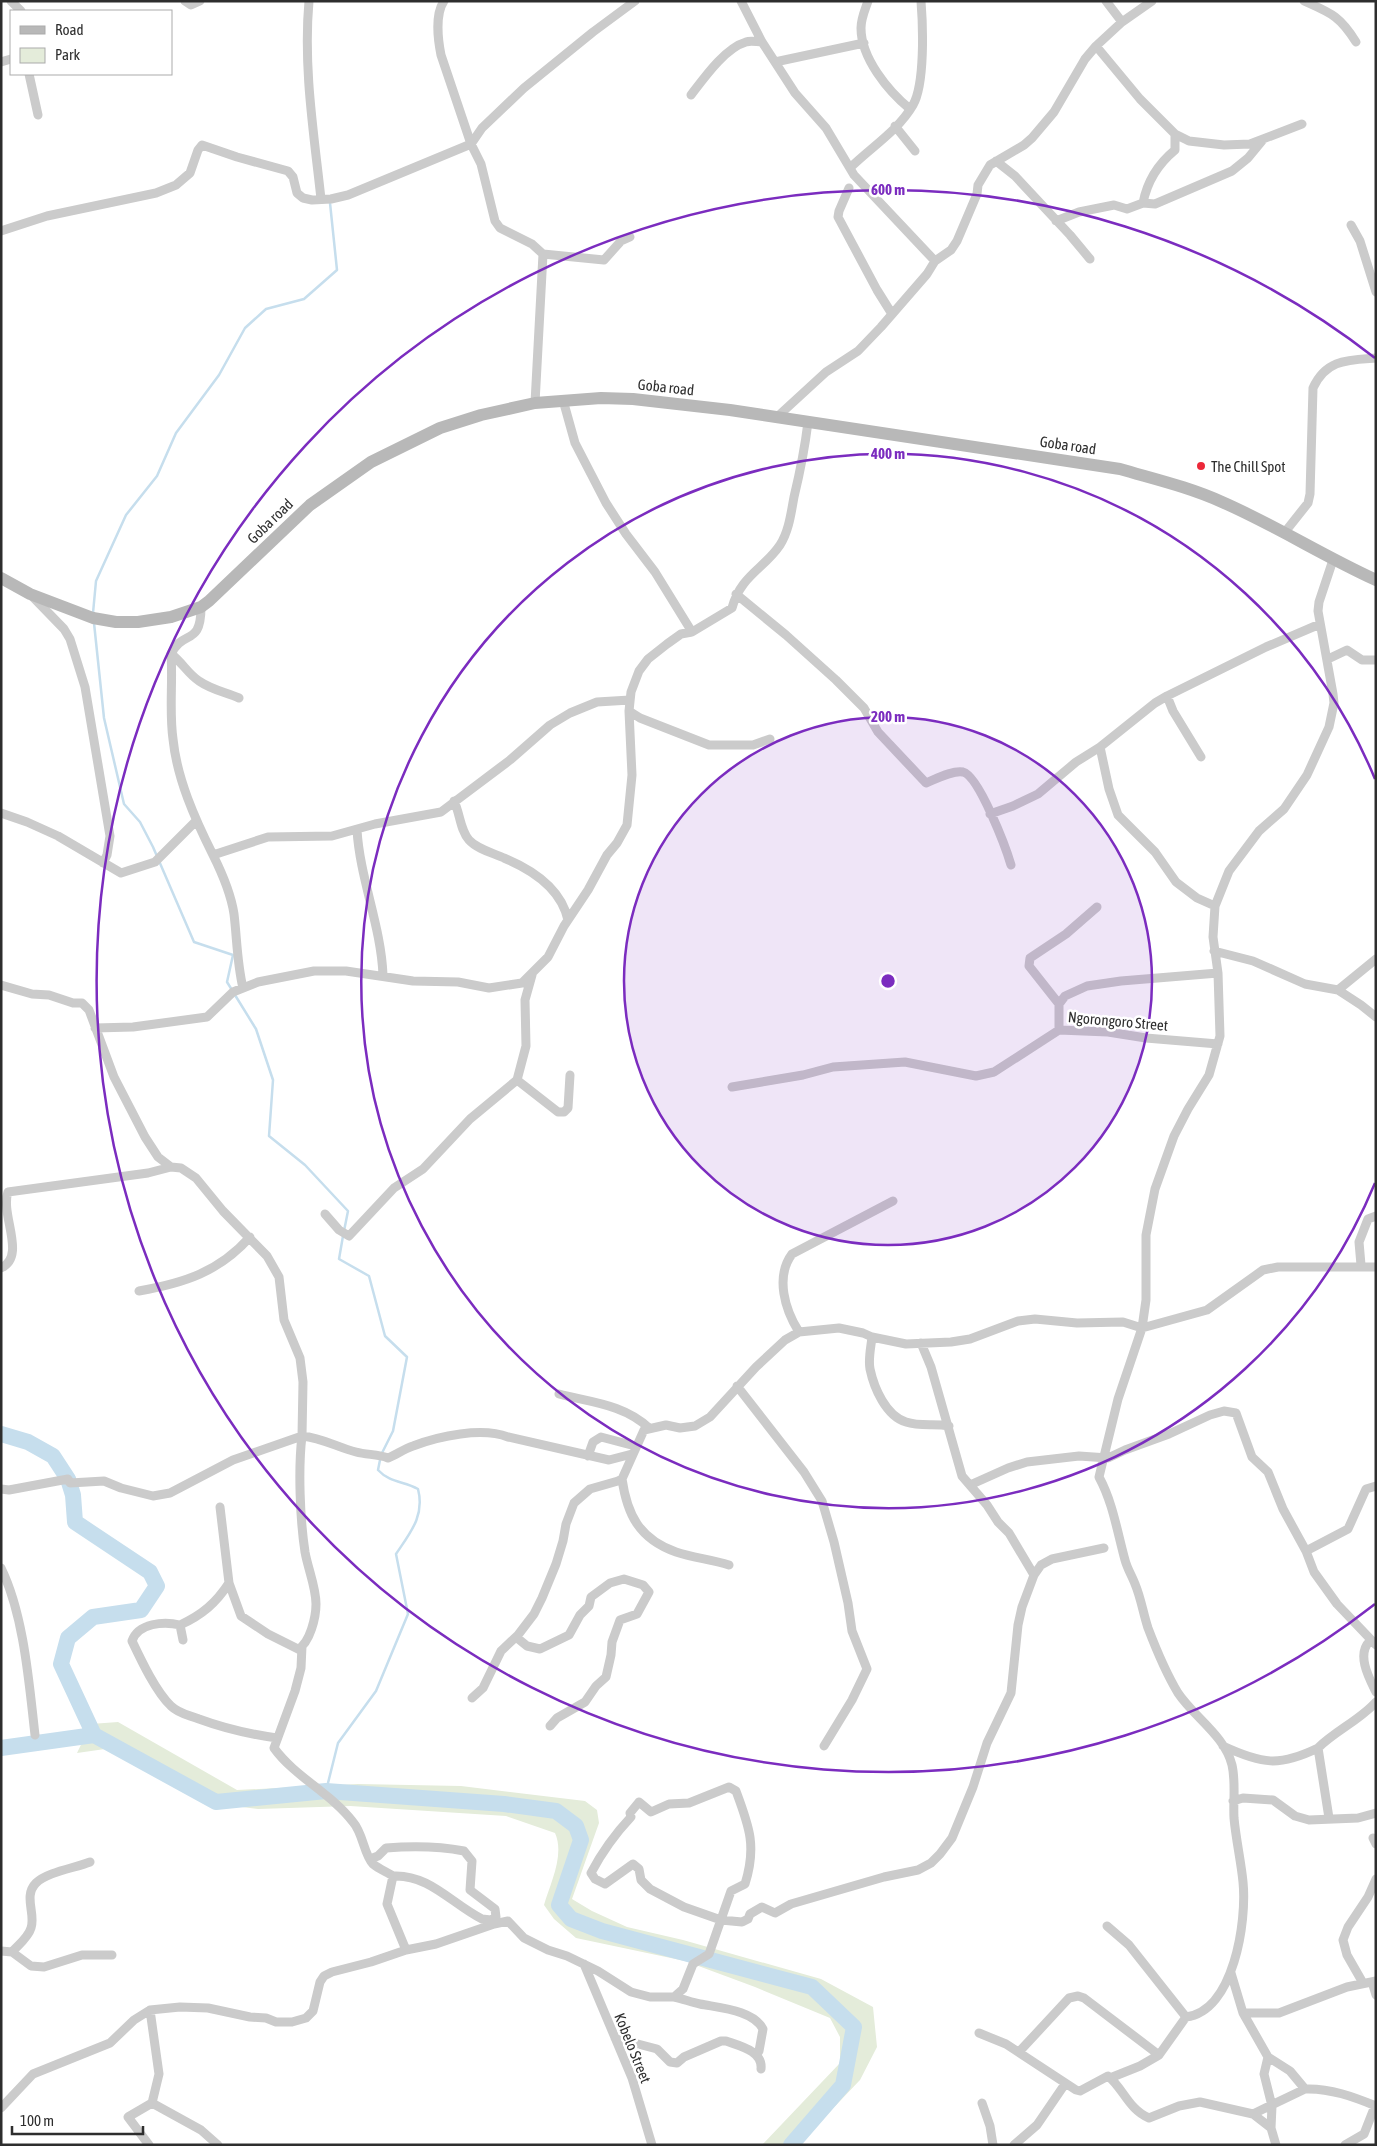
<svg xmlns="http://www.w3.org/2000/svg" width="1377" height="2146" font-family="'Asap Condensed',sans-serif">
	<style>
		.green { fill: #e4ecda }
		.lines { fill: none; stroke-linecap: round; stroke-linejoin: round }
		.stream { stroke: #c6deed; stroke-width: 2.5 }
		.river { stroke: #c6deed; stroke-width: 16 }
		.street { stroke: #cbcbcb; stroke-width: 9 }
		.secondary { stroke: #b8b8b8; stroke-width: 12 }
		.ring { fill: none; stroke: #7b2cbf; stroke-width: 2.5 }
		.poi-dot { fill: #ec2839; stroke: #fff; stroke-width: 2 }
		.labels { text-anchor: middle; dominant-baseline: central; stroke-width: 5; stroke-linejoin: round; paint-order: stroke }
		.street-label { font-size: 15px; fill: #2e2e2e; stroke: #fff }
		.poi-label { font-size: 15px; fill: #2e2e2e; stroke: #fff; text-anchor: start }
		.centre { fill: #7b2cbf; stroke: #fff; stroke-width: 2.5 }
		.ring-label { font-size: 15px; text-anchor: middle; font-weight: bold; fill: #7b2cbf; stroke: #fff; stroke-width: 5; stroke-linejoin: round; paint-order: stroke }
	</style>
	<rect width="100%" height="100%" fill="#fff"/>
	<path class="green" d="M 118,1722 L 237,1790 L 358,1784 L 461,1786 L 585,1801 L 597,1810 L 599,1823 L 572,1899 L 592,1911 L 627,1927 L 683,1940 L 821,1979 L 873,2007 L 877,2047 L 860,2080 L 798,2145 L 762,2145 L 840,2063 L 840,2037 L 830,2018 L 755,1987 L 685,1961 L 576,1938 L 554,1919 L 544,1905 C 550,1884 565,1855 555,1833 L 506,1816 L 350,1806 L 258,1809 L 202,1802 L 112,1748 L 77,1753 L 91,1724 Z"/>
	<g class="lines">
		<path class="stream" d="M 93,613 L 96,581 L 126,515 L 157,476 L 176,433 L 219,375 L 245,328 L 266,309 L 304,299 L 337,270 L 330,203
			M 94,623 L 104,718 L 124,804 L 140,822 L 153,847 L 194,942 L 233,955 L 227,982 L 232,990
			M 235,995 L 256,1029 L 273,1080 L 269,1136 L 305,1165 L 348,1211 L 344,1231
			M 326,1791 L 338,1743 L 376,1691 L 408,1614 L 396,1554 C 410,1533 425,1516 418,1489 C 404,1481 390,1483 378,1470 L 381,1455 L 393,1431 L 407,1357 L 385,1336 L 369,1276 L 339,1259 L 343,1236"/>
		<path class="river" d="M 1,1434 L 28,1442 L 53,1456 L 68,1479 L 73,1495 L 75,1522 L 150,1572 L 157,1586 L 141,1610 L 93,1617 L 68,1638 L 61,1664 L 94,1735
			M 1,1748 L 94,1735 L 216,1802 L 326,1791 L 504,1804 L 556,1811 L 576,1826 L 581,1840 L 559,1905 L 571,1919 L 602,1931 L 812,1987 L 854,2027 L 843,2085 L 791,2145"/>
		<path class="street" d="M 11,1 L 21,11
			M 185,1 L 191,5 L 200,1
			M 309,1 C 303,67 314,134 321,199
			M 444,1 C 435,14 438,40 441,55 L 471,144 L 481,164 L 495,221 L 500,228 L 532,244 L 543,254 L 535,403
			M 741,1 L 762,42 L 795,93 L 826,128 L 854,175 L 935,261
			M 868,1 C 865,10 861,18 861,28 C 861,58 888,91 910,109
			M 1106,1 L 1122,22
			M 1304,1 C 1331,13 1340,16 1356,42
			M 1096,46 L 1140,99 L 1175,134 L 1189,141 L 1224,145 L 1250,144 L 1302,124
			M 1,62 L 11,59
			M 775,62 L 864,43
			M 29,74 L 38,115
			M 691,95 C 704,78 725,48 746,42 C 751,40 757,42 762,42
			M 895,126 L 915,151
			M 996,161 L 1015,176 L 1070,235 L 1090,259
			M 850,168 C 870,148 898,131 913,105 C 925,84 923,26 921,1
			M 849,188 L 839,211 L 838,217 L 877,290 L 892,314
			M 1143,203 C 1147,182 1158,164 1175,150 L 1175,134
			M 1056,221 L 1079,212 L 1114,205 L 1127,209 L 1143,203 L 1155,204 L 1232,171 L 1248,158 L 1262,141
			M 1351,225 L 1360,241 L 1376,292
			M 1,231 L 47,216 L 156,193 L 176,185 L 190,173 L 198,150 L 202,145 L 237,157 L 288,171 L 293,177 L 297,193 L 303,198 L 312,200 L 331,199 L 348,195 L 471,144 L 482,128 L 524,88 L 593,32 L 635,1
			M 543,254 L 604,260 L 621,241 L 630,237
			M 563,400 L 575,443 L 606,503 L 626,534 L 655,572 L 692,632
			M 777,417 L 826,372 L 858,351 L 881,327 L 927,274 L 935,261 L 951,250 L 957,241 L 977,194 L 978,185 L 990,165 L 1024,145 L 1032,138 L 1054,112 L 1085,59 L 1096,46 L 1122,22 L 1152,1
			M 1285,532 L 1308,503 L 1310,494 L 1313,388 C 1326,359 1348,360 1376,358
			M 736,594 L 786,635 L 836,680 L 864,708 L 878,732 L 926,783 C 936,779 953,770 963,772 C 979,776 1006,848 1011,865
			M 32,596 L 64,629 L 70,639 L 85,687 L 110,836 L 107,855 L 103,863
			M 201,607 C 201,647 183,629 171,654 C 173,682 169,711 173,739 C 177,779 195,819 213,855 L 268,837 L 332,836 L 375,824 L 441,812 L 510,760 L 550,725 L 570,713 L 597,702 L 630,700
			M 171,654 C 182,662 188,674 199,681 C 212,690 225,692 239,698
			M 1328,659 L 1347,650 L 1362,660 L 1376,660
			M 1167,696 L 1173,711 L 1201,757
			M 629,711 L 640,718 L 709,745 L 753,745 L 770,739
			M 1100,747 L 1109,789 L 1118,815 L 1155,852 L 1176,882 L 1197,898 L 1215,906
			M 454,801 C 460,813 460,830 469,840 C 477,849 493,853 504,858 C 533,870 561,888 568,920
			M 1,813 L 27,822 L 58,836 L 121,873 L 155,862 L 196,821
			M 990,814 L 1013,806 L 1038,794 L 1076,762 L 1100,747 L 1155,703 L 1167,696 L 1266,647 L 1320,624
			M 357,830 C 360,879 381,926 383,975
			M 213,855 C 222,873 231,894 234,914 C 237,939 237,963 243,988
			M 1214,951 L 1253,961 L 1305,984 L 1338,990 L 1361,1005 L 1376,1017
			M 1,985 L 32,994 L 49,995 L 73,1003 L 82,1003 L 89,1010 L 114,1077 L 145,1137 L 158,1157 L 171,1167 L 181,1168 L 196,1178 L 223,1211 L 267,1256 L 279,1277 L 284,1320 L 300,1358 L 303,1382 L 302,1436 L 233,1460 L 170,1493 L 153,1496 L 121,1488 L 104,1481 L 70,1483 L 68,1479 L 9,1490 L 1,1489
			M 1338,990 L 1376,959
			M 1059,1004 L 1029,966 L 1030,958 L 1066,934 L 1097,907
			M 95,1028 L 133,1027 L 207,1017 L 233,992 L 258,982 L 314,971 L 346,971 L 413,981 L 458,982 L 489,988 L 522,983 L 548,957 L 564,926 L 588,890 L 607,855 L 617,843 L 627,825 L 632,775 L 629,711 L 631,692 L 639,671 L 648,659 L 667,644 L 681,634 L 692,632 L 732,608 C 741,575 764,569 780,545 C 789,531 791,513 794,497 C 800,472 805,447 808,422
			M 1059,1030 L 1059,1004 L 1065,996 L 1087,986 L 1121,981 L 1218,973
			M 517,1080 L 558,1112 L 564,1112 L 568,1108 L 570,1075
			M 732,1087 L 803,1075 L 833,1067 L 905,1062 L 976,1076 L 994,1072 L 1059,1030 L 1108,1032 L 1146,1038 L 1218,1044
			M 325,1214 L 339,1230 L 349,1236 L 394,1188 L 423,1169 L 470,1119 L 517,1080 L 526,1046 L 525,1000 L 532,975
			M 1361,1265 L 1359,1242 L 1368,1219 L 1376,1216
			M 1,1268 C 27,1256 0,1215 8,1192 L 148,1173 L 171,1167
			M 139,1291 C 184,1283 219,1272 250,1237
			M 799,1332 C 785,1310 775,1277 792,1254 L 893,1201
			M 872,1337 C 871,1347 868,1359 870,1369 C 874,1388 886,1416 906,1422 C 921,1427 935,1423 949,1426
			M 921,1343 L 931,1367 L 962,1476 L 987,1505 L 998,1522 L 1009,1533 L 1034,1575
			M 737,1386 L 804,1472 L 822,1501 L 834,1542 L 848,1603 L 852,1631 L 867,1669 L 852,1700 L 824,1746
			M 559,1394 C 589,1402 624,1404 649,1428
			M 588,1456 L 593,1442 L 601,1437 L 635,1446
			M 622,1479 C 627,1514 639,1539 676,1552 C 693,1558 711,1559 729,1565
			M 970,1485 L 1008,1468 L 1027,1462 L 1079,1456 L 1108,1458 L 1125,1450 L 1169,1434 L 1210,1415 L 1224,1411 L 1236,1413 L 1252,1457 L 1268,1472 L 1283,1509 L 1306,1551 L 1314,1572 L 1337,1604 L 1376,1645
			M 220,1507 L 229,1583 L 241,1616 L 268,1634 L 298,1649 C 310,1643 316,1617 316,1604 C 316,1587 308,1569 305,1552 C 300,1519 298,1469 302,1436 C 322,1438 337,1447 356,1452 C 367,1455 378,1454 388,1458 C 396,1455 404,1449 413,1446 C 439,1436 482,1427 508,1437 L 609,1460 L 632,1454
			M 1306,1551 L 1348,1529 L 1366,1489 L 1376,1486
			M 1,1568 C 24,1615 29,1683 35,1735
			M 180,1625 C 164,1621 138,1623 132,1641 C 141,1660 156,1692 171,1706 C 179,1714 189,1715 199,1719 C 226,1729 248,1734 277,1738
			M 516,1637 L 527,1646 L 540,1649 L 569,1635 L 580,1615 L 589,1606 L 591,1597 L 610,1583 L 624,1579 L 643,1585 L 649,1592 L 637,1614 L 620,1620 L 612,1642 L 611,1655 L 606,1677 L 596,1686 L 585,1702 L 557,1718 L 550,1726
			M 183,1640 L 180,1625 C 202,1615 216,1603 229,1583
			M 1370,1641 C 1356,1654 1369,1678 1376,1692
			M 472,1698 L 483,1688 L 501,1651 L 518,1635 L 534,1614 L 542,1598 L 556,1564 L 563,1541 L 566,1524 L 574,1503 L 590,1489 L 618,1481 L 622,1479 L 644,1430 L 666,1425 L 680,1428 L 695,1426 L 710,1417 L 756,1367 L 785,1340 L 799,1332 L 839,1328 L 863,1333 L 872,1337 L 906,1344 L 951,1342 L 970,1339 L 1018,1321 L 1035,1319 L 1077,1323 L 1123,1322 L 1142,1328 L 1207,1310 L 1263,1270 L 1278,1267 L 1376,1267
			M 1223,1746 C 1262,1764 1279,1767 1318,1748
			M 1233,1801 L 1243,1798 L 1273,1800 L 1295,1816 L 1309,1820 L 1358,1818 L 1376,1813
			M 1329,1818 L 1318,1748 C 1335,1731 1360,1720 1376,1702
			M 1373,1838 L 1376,1844
			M 370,1859 L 378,1856 L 386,1848 C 412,1846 438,1846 464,1851 L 472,1861 L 470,1890 L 495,1909 L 496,1917 L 491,1920 L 482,1919 C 452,1904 429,1874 393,1876
			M 1107,1926 L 1129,1945 L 1186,2017 C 1234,2011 1247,1921 1243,1882 C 1241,1861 1236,1840 1234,1818 C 1233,1801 1236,1782 1232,1765 C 1225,1736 1194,1717 1178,1693 C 1166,1673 1156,1649 1148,1628 C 1143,1613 1141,1598 1135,1584 C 1132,1576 1127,1568 1125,1560 C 1117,1531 1113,1503 1099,1477 L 1118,1399 L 1142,1328 L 1146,1300 L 1146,1235 L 1155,1189 L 1174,1136 L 1188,1109 L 1209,1075 L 1220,1036 L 1218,973 L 1213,937 L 1215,906 L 1229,871 L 1259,831 L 1284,809 L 1307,775 L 1329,727 L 1334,703 L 1333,694 L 1318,611 L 1319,602 L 1333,560
			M 406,1950 L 436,1944 L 494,1924 L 508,1921 L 524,1938 L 548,1950 L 567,1956 L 598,1971 L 631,1992 L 650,1997 L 674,1997 L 683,1989 L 693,1964 L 709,1954 L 731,1891 L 745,1884 C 757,1846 749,1826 736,1791 L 729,1787 L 689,1803 L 669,1804 L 651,1812 L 639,1802 L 630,1813 L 631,1817 C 615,1834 602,1852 591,1873 L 595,1879 L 605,1884 L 633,1864 L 639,1869 L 641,1880 L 650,1889 L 684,1907 L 721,1920 L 742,1922 L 748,1919 L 750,1914 L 762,1907 L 775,1913 L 791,1904 L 884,1877 L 918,1870 L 931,1863 L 940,1854 L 952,1838 L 973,1787 L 987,1743 L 1011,1693 L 1018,1625 L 1022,1607 L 1034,1575 L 1041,1565 L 1052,1559 L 1104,1548
			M 1,1951 L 12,1952 L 31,1966 L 44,1967 L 82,1955 L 112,1955
			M 12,1952 C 18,1945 28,1938 31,1928 C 36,1914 23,1896 36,1883 C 47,1872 75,1868 90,1862
			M 584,1964 L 632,2078 L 652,2145
			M 1231,1973 L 1243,2013 L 1268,2057 L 1290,2071 L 1305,2089
			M 1372,1982 L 1376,1995
			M 1363,1983 L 1347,1955 L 1343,1940 L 1348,1927 L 1368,1897 L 1376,1879
			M 674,1997 C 683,1999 691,2002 700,2004 C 720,2008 753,2010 763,2029 L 759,2051 L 757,2054
			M 1243,2013 L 1279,2013 L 1347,1987 L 1376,1981
			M 979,2033 L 1006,2044 L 1076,2090 L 1080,2091 L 1108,2076 C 1123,2088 1129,2110 1149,2118 L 1179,2106 L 1200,2102 L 1253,2114 L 1305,2089 C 1330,2088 1354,2097 1376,2106
			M 615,2038 L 657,2049 L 670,2062 L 677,2063 L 684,2057 L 721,2041 L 726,2041 C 740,2046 763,2051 761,2069
			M 1019,2052 L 1069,1998 L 1078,1996 L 1084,1998 L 1159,2055
			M 1268,2057 L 1264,2074 L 1272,2106 L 1271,2128 L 1276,2145
			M 1110,2078 L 1140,2066 L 1159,2055 L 1186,2017
			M 152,2103 L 201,2130 L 218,2145
			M 982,2103 L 990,2126 L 993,2145
			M 1,2108 L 33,2074 L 110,2043 L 134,2020 L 150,2010 L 180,2007 L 208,2008 L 250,2017 L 266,2018 L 276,2022 L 292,2022 L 306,2018 L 313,2011 L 320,1982 L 324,1976 L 332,1972 L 371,1962 L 406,1950 L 387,1904 L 393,1876 C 387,1872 379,1869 373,1864 C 364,1855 363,1833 353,1822 C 331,1793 295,1777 274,1748 L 295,1691 L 301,1668 L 302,1646
			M 1253,2114 L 1271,2128
			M 149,2145 L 128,2117 L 152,2103 L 159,2074 L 150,2010
			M 1014,2145 L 1037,2125 L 1065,2084
			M 1345,2145 L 1364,2134 L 1375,2106"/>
		<path class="secondary" d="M 1,578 L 30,594 L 93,618 L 116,622 L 138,622 L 171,617 L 201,607 L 209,601 L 310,505 L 371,462 L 440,428 L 481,415 L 535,403 L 601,398 L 633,399 L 730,410 L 1120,469 C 1154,479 1189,487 1222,502 C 1275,525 1323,556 1376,580"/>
	</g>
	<circle cx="888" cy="981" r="264" fill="#7b2cbf" fill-opacity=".12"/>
	<g class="ring">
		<circle cx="888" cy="981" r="264"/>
		<path d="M1375 1183A527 527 0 1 1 1375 779"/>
		<path d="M1375 1604A791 791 0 1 1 1375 358"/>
	</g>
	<circle class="poi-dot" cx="1201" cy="466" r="5"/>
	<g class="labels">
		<g class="street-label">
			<text transform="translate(666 387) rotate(6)">Goba road</text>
			<text transform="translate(1068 445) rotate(8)">Goba road</text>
			<text transform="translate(270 521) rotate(-44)">Goba road</text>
			<text transform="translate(1118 1021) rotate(5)">Ngorongoro Street</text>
			<text transform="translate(633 2048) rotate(68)">Kobelo Street</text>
		</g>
		<g class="poi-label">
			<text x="1211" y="466">The Chill Spot</text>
		</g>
	</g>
	<circle cx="888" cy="981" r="8" class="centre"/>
	<g class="ring-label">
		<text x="888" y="195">600 m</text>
		<text x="888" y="459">400 m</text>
		<text x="888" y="722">200 m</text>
	</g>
	<rect width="1377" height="2146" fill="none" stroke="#2e2e2e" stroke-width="5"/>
	<rect x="10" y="10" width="162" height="65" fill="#ffffff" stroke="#ababab"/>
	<rect x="20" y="26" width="25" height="8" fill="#b8b8b8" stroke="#ababab"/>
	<text x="55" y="35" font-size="15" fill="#2e2e2e">Road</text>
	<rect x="20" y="48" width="25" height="15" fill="#e4ecda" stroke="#ababab"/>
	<text x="55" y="60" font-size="15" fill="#2e2e2e">Park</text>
	<path d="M12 2126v8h131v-8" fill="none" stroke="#2e2e2e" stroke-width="2.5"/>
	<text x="20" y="2126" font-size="15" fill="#2e2e2e" stroke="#ffffff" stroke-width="4" paint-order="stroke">100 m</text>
</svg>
